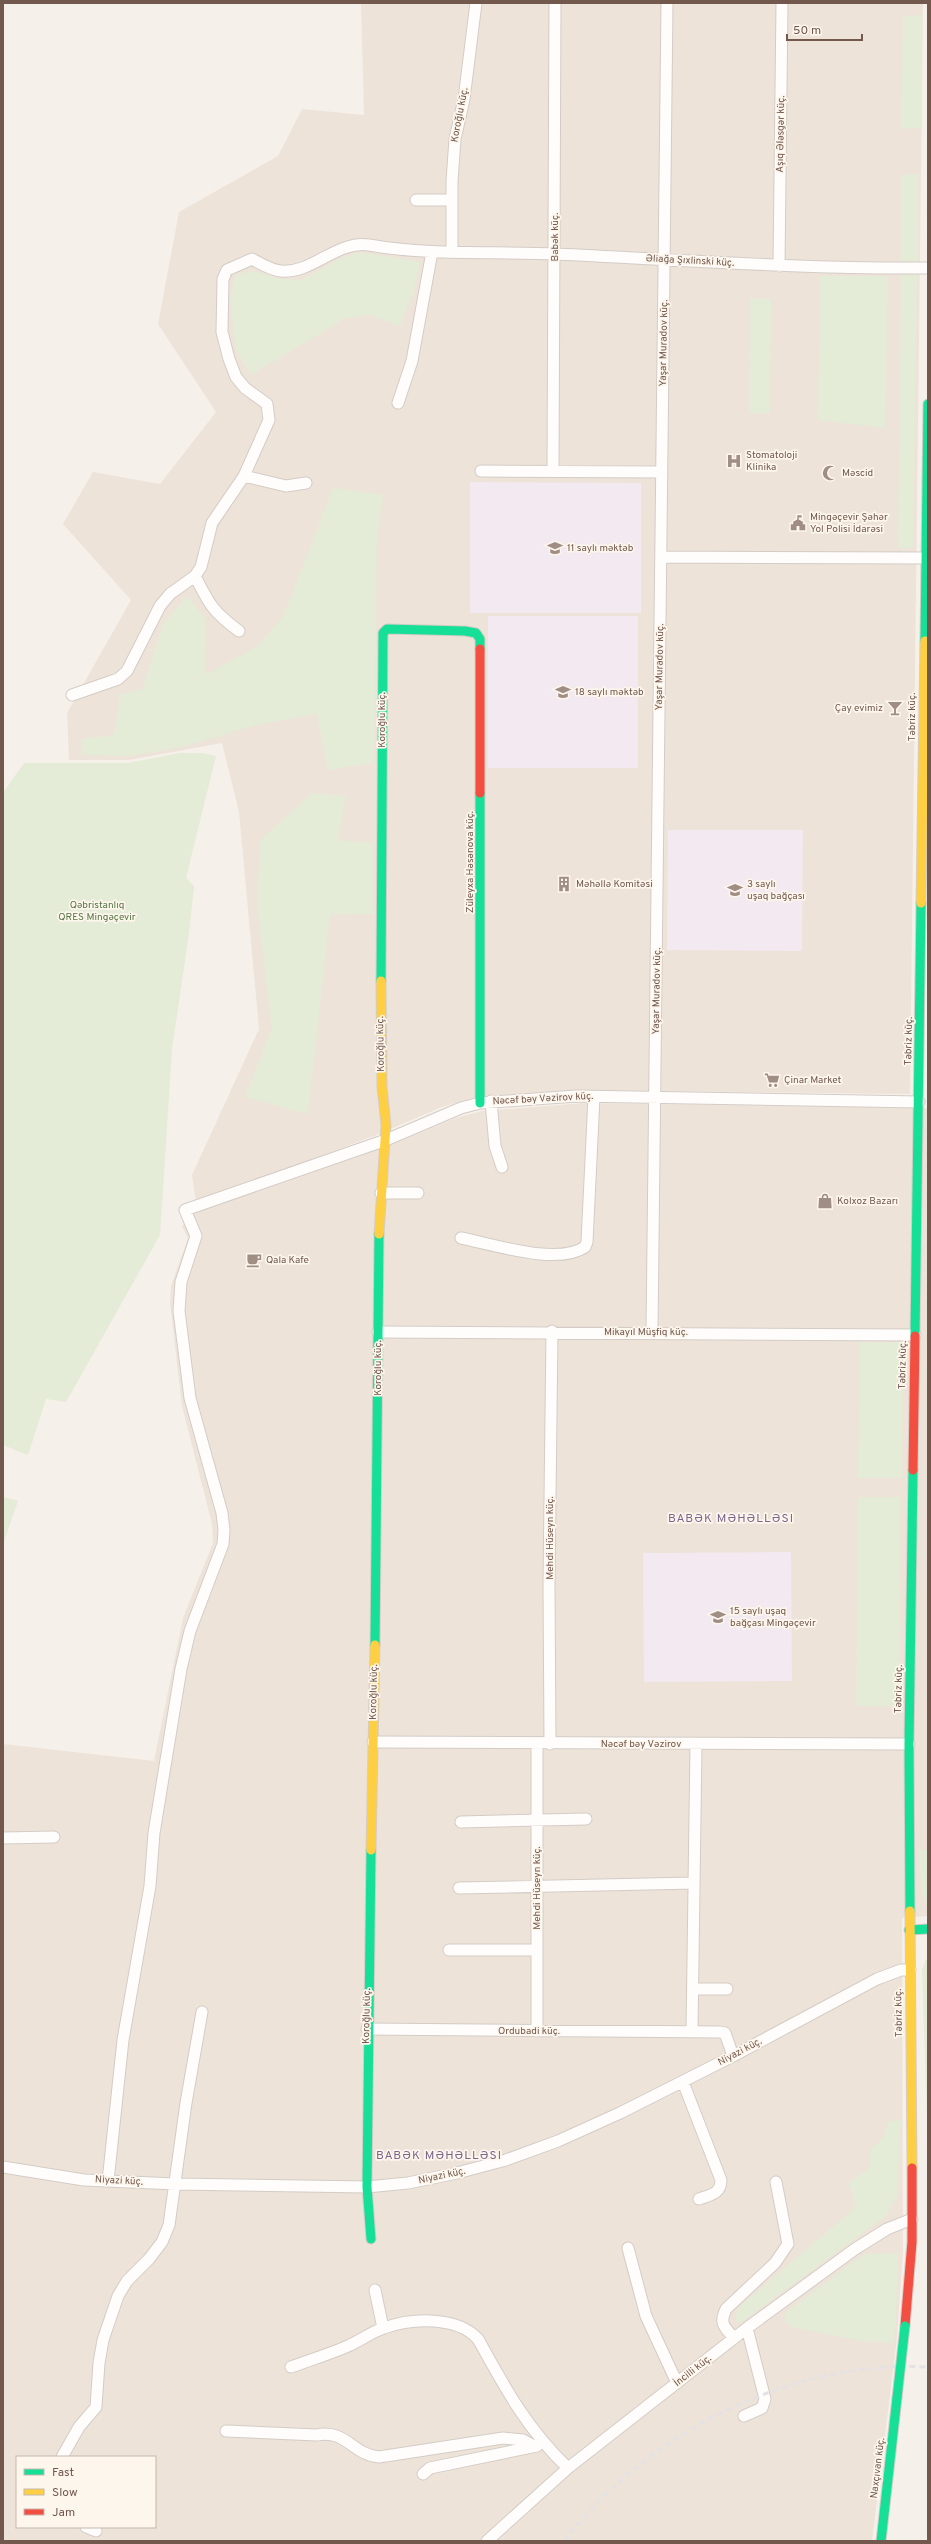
<svg xmlns="http://www.w3.org/2000/svg" width="931" height="2544" font-family="Overpass,sans-serif">
	<style>
		.residential { fill: #eee3d8; fill-rule: evenodd }
		.education { fill: #f2e9f1 }
		.green { fill: #e4ebd6 }
		.lines { fill: none; stroke-linecap: round; stroke-linejoin: round }
		.street-casing { stroke: #d3ccc6; stroke-width: 13 }
		.fast-casing { stroke: #d5cdc7; stroke-width: 11 }
		.slow-casing { stroke: #d5cdc7; stroke-width: 11 }
		.jam-casing { stroke: #d5cdc7; stroke-width: 11 }
		.street { stroke: #fefdfc; stroke-width: 11 }
		.fast { stroke: #16e098; stroke-width: 9 }
		.slow { stroke: #ffcf43; stroke-width: 9 }
		.jam { stroke: #f24e42; stroke-width: 9 }
		.rail { stroke: #e4e2e4; stroke-width: 3; stroke-dasharray: 6 4; stroke-linecap: butt }
		.fast-bridge-casing { stroke: #d5cdc7; stroke-width: 11; stroke-linecap: butt }
		.fast-bridge { stroke: #16e098; stroke-width: 9 }
		.labels { text-anchor: middle; dominant-baseline: central; stroke-width: 3.5; stroke-linejoin: round; paint-order: stroke }
		.street-label { font-size: 10px; fill: #72584d; stroke: #fdf6ec }
		.poi-label { font-size: 10px; fill: #72584d; stroke: #fdf6ec; text-anchor: start }
		.park-label { font-size: 10px; fill: #577746; stroke: #fdf6ec }
		.quarter-label { font-size: 12px; letter-spacing: 1px; fill: #7d658d; stroke: #fdf6ec }
	</style>
	<rect width="100%" height="100%" fill="#f6f0ea"/>
	<path class="residential" d="M 361,3 L 923,3 L 910,1094 L 584,1090 L 476,1097 L 442,1107 L 374,1136 L 196,1202 L 192,1175 L 259,1029 L 239,812 L 222,743 L 129,760 L 69,760 L 67,713 L 131,600 L 63,524 L 93,472 L 160,484 L 216,412 L 158,324 L 179,212 L 278,156 L 302,109 L 364,115 Z
		M 585,1103 L 928,1108 L 928,1916 L 902,1918 L 903,2251 L 897,2338 L 872,2541 L 3,2541 L 3,1744 L 154,1761 L 183,1618 L 213,1543 L 212,1524 L 182,1406 L 170,1303 L 171,1286 L 188,1238 L 182,1226 L 192,1213 L 393,1144 L 456,1118 L 482,1111 ZM 17,2457 L 155,2457 L 155,2527 L 17,2527 Z"/>
	<path class="education" d="M 470,482 L 641,483 L 641,613 L 470,613 Z
		M 488,616 L 638,616 L 638,768 L 488,768 Z
		M 668,830 L 803,830 L 802,951 L 667,950 Z
		M 791,1552 L 792,1681 L 644,1682 L 643,1553 Z"/>
	<path class="green" d="M 922,15 L 922,128 L 901,129 L 903,16 Z
		M 918,174 L 918,261 L 901,261 L 901,175 Z
		M 361,252 L 420,262 L 414,291 L 400,326 L 370,315 L 346,318 L 251,375 L 236,350 L 230,297 L 236,274 L 254,271 L 277,278 L 301,280 L 341,258 Z
		M 901,275 L 917,275 L 913,548 L 898,548 Z
		M 820,276 L 888,276 L 885,428 L 818,420 Z
		M 750,299 L 771,299 L 770,413 L 749,413 Z
		M 333,488 L 383,495 L 377,539 L 374,763 L 328,770 L 317,714 L 256,725 L 182,747 L 129,756 L 82,755 L 81,739 L 114,735 L 120,694 L 142,690 L 163,624 L 187,596 L 206,619 L 205,675 L 256,647 L 283,617 Z
		M 180,753 L 201,753 L 216,756 L 186,878 L 194,886 L 189,933 L 172,1049 L 160,1235 L 66,1402 L 46,1399 L 28,1455 L 3,1445 L 3,793 L 24,763 L 128,763 Z
		M 312,793 L 346,796 L 338,840 L 373,843 L 373,914 L 330,915 L 308,1114 L 245,1097 L 272,1028 L 257,906 L 260,840 Z
		M 860,1342 L 903,1342 L 902,1478 L 858,1478 Z
		M 3,1497 L 18,1501 L 3,1544 Z
		M 858,1497 L 901,1497 L 899,1706 L 856,1706 Z
		M 919,1849 L 928,1851 L 928,1905 L 921,1892 Z
		M 926,1959 L 928,1959 L 928,2148 L 922,1970 Z
		M 901,2119 L 897,2195 L 886,2216 L 739,2324 L 735,2316 L 739,2307 L 856,2207 L 849,2183 L 870,2168 L 870,2150 L 884,2137 L 888,2122 Z
		M 898,2253 L 896,2324 L 893,2343 L 861,2341 L 792,2327 L 784,2321 L 786,2312 L 864,2254 Z"/>
	<g class="lines">
		<g class="street-casing">
			<path id="street" d="M 416,200 L 451,200
				M 452,252 L 452,181 L 455,139 L 464,99 L 476,3
				M 779,266 L 782,3
				M 398,403 L 412,361 L 432,252
				M 481,471 L 662,472
				M 553,471 L 555,3
				M 244,476 L 286,486 L 306,483
				M 661,557 L 924,558
				M 195,576 C 209,604 213,612 239,631
				M 72,695 L 118,679 L 127,671 L 160,606 L 170,594 L 195,576 L 201,567 L 212,523 L 244,476 L 269,420 L 267,404 L 245,388 L 236,377 L 229,359 L 222,332 L 223,279 L 227,270 L 252,259 C 261,264 271,270 281,271 C 312,274 337,240 369,245 C 431,256 494,251 557,254 C 681,260 804,269 928,268
				M 491,1101 L 495,1146 L 502,1167
				M 381,1193 L 418,1193
				M 461,1238 C 492,1244 557,1266 585,1247 L 587,1242 L 594,1097
				M 378,1332 L 915,1335
				M 652,1332 L 667,3
				M 373,1742 L 909,1744
				M 550,1744 L 549,1585 L 552,1331
				M 461,1822 L 586,1819
				M 3,1838 L 54,1837
				M 459,1888 L 694,1883
				M 449,1950 L 537,1950
				M 693,1989 L 727,1989
				M 367,2029 L 720,2032 L 725,2033 L 733,2056
				M 537,2031 L 537,1744
				M 692,2031 L 696,1744
				M 683,2082 L 721,2180 C 721,2194 710,2195 699,2199
				M 3,2167 L 84,2180 L 176,2184 L 367,2187 L 408,2183 L 457,2173 L 506,2160 L 558,2141 L 620,2113 L 733,2056 L 877,1979 L 901,1970 L 910,1970
				M 108,2181 L 123,2040 L 150,1886 L 154,1833 L 181,1669 L 190,1631 L 223,1544 L 224,1530 L 222,1513 L 190,1398 L 179,1311 L 181,1282 L 196,1236 L 185,1210 L 386,1140 L 461,1108 L 480,1103 L 576,1096 L 919,1102
				M 628,2248 L 646,2316 L 677,2383
				M 375,2290 L 383,2328
				M 734,2338 C 724,2327 719,2323 726,2309 L 775,2263 L 788,2244 L 776,2182
				M 291,2367 C 310,2360 330,2354 348,2346 C 360,2341 371,2332 384,2328 C 412,2318 457,2316 478,2339 C 505,2388 527,2429 568,2468
				M 744,2416 L 762,2408 L 765,2399 L 747,2328
				M 226,2431 L 317,2435 C 346,2429 353,2455 379,2457 L 503,2438 L 523,2440 L 534,2446
				M 62,2457 L 79,2427 L 96,2407 L 99,2363 L 103,2340 L 118,2296 L 127,2281 L 149,2259 L 162,2242 L 169,2225 L 186,2103 L 202,2012
				M 423,2474 L 430,2468 L 537,2446
				M 86,2527 L 96,2531
				M 487,2541 L 568,2468 L 747,2328 L 855,2249 L 887,2229 L 912,2219"/>
		</g>
		<g class="fast-casing">
			<path id="fast" d="M 925,641 L 928,404
				M 480,793 L 480,1103
				M 381,981 L 383,633 L 387,629 L 465,631 L 476,633 L 480,639 L 480,649
				M 915,1336 L 921,903
				M 375,1645 L 379,1234
				M 371,1850 L 367,2187 L 371,2239
				M 910,1911 L 909,1744 L 913,1470
				M 909,1930 L 928,1929
				M 881,2541 L 897,2398"/>
		</g>
		<g class="slow-casing">
			<path id="slow" d="M 921,903 L 925,641
				M 379,1234 L 386,1125 L 382,1087 L 381,981
				M 371,1850 L 375,1645
				M 910,1911 L 912,2168"/>
		</g>
		<g class="jam-casing">
			<path id="jam" d="M 480,649 L 480,793
				M 913,1470 L 915,1336
				M 905,2326 L 912,2242 L 912,2168"/>
		</g>
		<use href="#street" class="street"/>
		<use href="#fast" class="fast"/>
		<use href="#slow" class="slow"/>
		<use href="#jam" class="jam"/>
		<path class="rail" d="M 564,2541 C 647,2433 790,2360 928,2367"/>
		<g class="fast-bridge-casing">
			<path id="fast-bridge" d="M 897,2398 L 905,2326"/>
		</g>
		<use href="#fast-bridge" class="fast-bridge"/>
	</g>
	<defs>
		<g id="hospital-bare" transform="scale(1.2)"><path d="M-5-5h3v3.5h4V-5h3V5h-3V1.5h-4V5h-3Z" fill="#a08d84" stroke="#fdf6ec" stroke-width="2.5" paint-order="stroke"/></g>
		<g id="mosque-bare" transform="scale(1.2)"><path d="M3.5-4.9A6 6 0 1 0 3.5 4.9A5 5 0 1 1 3.5-4.9Z" fill="#a08d84" stroke="#fdf6ec" stroke-width="2.5" paint-order="stroke"/></g>
		<g id="civic-bare" transform="scale(1.2)"><path d="M-.6-6.5H3V-4.5H.6V-3L4-1V1h2V6H-6V1h2V-1L-.6-3ZM-1.2 2.5V6h2.4V2.5Z" fill="#a08d84" stroke="#fdf6ec" stroke-width="2.5" paint-order="stroke"/></g>
		<g id="school-bare" transform="scale(1.2)"><path d="M0-5L7-2L0 1L-7-2ZM-4 1L0 2.5L4 1V4Q0 6-4 4Z" fill="#a08d84" stroke="#fdf6ec" stroke-width="2.5" paint-order="stroke"/></g>
		<g id="bar-bare" transform="scale(1.2)"><path d="M-6-5H6L.8 .8V4.5H3.5V6h-7V4.5H-.8V.8Z" fill="#a08d84" stroke="#fdf6ec" stroke-width="2.5" paint-order="stroke"/></g>
		<g id="building-bare" transform="scale(1.2)"><path d="M-4-6H4V6H1V3H-1V6H-4ZM-2.5-4.3h1.7v1.8h-1.7ZM.8-4.3h1.7v1.8H.8ZM-2.5-1h1.7V.8h-1.7ZM.8-1h1.7V.8H.8Z" fill="#a08d84" stroke="#fdf6ec" stroke-width="2.5" paint-order="stroke"/></g>
		<g id="supermarket-bare" transform="scale(1.2)"><path d="M-6-5.5h2.5l.6 2H6L4.5 2H-2.5L-4.4-4H-6ZM-1.5 3.2a1.3 1.3 0 1 0 .1 0ZM3 3.2a1.3 1.3 0 1 0 .1 0Z" fill="#a08d84" stroke="#fdf6ec" stroke-width="2.5" paint-order="stroke"/></g>
		<g id="shop-bare" transform="scale(1.2)"><path d="M-5-2.5h2.3a2.7 3.5 0 0 1 5.4 0H5L5.5 6h-11ZM-1.5-2.5h3a1.5 2.3 0 0 0-3 0Z" fill="#a08d84" stroke="#fdf6ec" stroke-width="2.5" paint-order="stroke"/></g>
		<g id="cafe-bare" transform="scale(1.2)"><path d="M-5.5-4.5H6V0H3Q3 3.5 0 3.5H-2.5Q-5.5 3.5-5.5 0ZM3-3.2v2h1.7v-2ZM-6 4.5H4V6H-6Z" fill="#a08d84" stroke="#fdf6ec" stroke-width="2.5" paint-order="stroke"/></g>
	</defs>
	<g fill-rule="evenodd">
		<use href="#hospital-bare" x="734" y="461"/>
		<use href="#mosque-bare" x="830" y="473"/>
		<use href="#civic-bare" x="798" y="523"/>
		<use href="#school-bare" x="555" y="548"/>
		<use href="#school-bare" x="563" y="692"/>
		<use href="#bar-bare" x="895" y="708"/>
		<use href="#building-bare" x="564" y="884"/>
		<use href="#school-bare" x="735" y="890"/>
		<use href="#supermarket-bare" x="772" y="1080"/>
		<use href="#shop-bare" x="825" y="1201"/>
		<use href="#cafe-bare" x="254" y="1260"/>
		<use href="#school-bare" x="718" y="1617"/>
	</g>
	<g class="labels">
		<g class="street-label">
			<text transform="translate(460 115) rotate(-79)">Koroğlu küç.</text>
			<text transform="translate(781 134) rotate(-89)">Aşıq Ələsgər küç.</text>
			<text transform="translate(555 237) rotate(-90)">Babək küç.</text>
			<text transform="translate(690 261) rotate(3)">Əliağa Şıxlinski küç.</text>
			<text transform="translate(664 343) rotate(-89)">Yaşar Muradov küç.</text>
			<text transform="translate(660 667) rotate(-89)">Yaşar Muradov küç.</text>
			<text transform="translate(912 717) rotate(-90)">Təbriz küç.</text>
			<text transform="translate(382 720) rotate(-90)">Koroğlu küç.</text>
			<text transform="translate(470 862) rotate(-90)">Züleyxa Həsənova küç.</text>
			<text transform="translate(657 991) rotate(-89)">Yaşar Muradov küç.</text>
			<text transform="translate(909 1041) rotate(-89)">Təbriz küç.</text>
			<text transform="translate(381 1044) rotate(-91)">Koroğlu küç.</text>
			<text transform="translate(543 1099) rotate(-3)">Nəcəf bəy Vəzirov küç.</text>
			<text x="646" y="1332">Mikayıl Müşfiq küç.</text>
			<text transform="translate(903 1365) rotate(-89)">Təbriz küç.</text>
			<text transform="translate(378 1368) rotate(-90)">Koroğlu küç.</text>
			<text transform="translate(550 1538) rotate(-90)">Mehdi Hüseyn küç.</text>
			<text transform="translate(899 1689) rotate(-89)">Təbriz küç.</text>
			<text transform="translate(374 1692) rotate(-89)">Koroğlu küç.</text>
			<text x="641" y="1744">Nəcəf bəy Vəzirov</text>
			<text transform="translate(537 1888) rotate(-90)">Mehdi Hüseyn küç.</text>
			<text transform="translate(899 2013) rotate(-91)">Təbriz küç.</text>
			<text transform="translate(367 2016) rotate(-89)">Koroğlu küç.</text>
			<text x="529" y="2031">Ordubadi küç.</text>
			<text transform="translate(740 2052) rotate(-28)">Niyazi küç.</text>
			<text transform="translate(442 2176) rotate(-12)">Niyazi küç.</text>
			<text transform="translate(119 2181) rotate(3)">Niyazi küç.</text>
			<text transform="translate(693 2371) rotate(-38)">İncilli küç.</text>
			<text transform="translate(878 2468) rotate(-83)">Naxçıvan küç.</text>
		</g>
		<g class="poi-label">
			<text x="746" y="455">Stomatoloji<tspan x="746" dy="12">Klinika</tspan></text>
			<text x="842" y="473">Məscid</text>
			<text x="810" y="517">Mingəçevir Şəhər<tspan x="810" dy="12">Yol Polisi İdarəsi</tspan></text>
			<text x="567" y="548">11 saylı məktəb</text>
			<text x="575" y="692">18 saylı məktəb</text>
			<text x="883" y="708" text-anchor="end">Çay evimiz</text>
			<text x="576" y="884">Məhəllə Komitəsi</text>
			<text x="747" y="884">3 saylı<tspan x="747" dy="12">uşaq bağçası</tspan></text>
			<text x="784" y="1080">Çinar Market</text>
			<text x="837" y="1201">Kolxoz Bazarı</text>
			<text x="266" y="1260">Qala Kafe</text>
			<text x="730" y="1611">15 saylı uşaq<tspan x="730" dy="12">bağçası Mingəçevir</tspan></text>
		</g>
		<g class="park-label">
			<text x="97" y="905">Qəbristanlıq<tspan x="97" dy="12">QRES Mingəçevir</tspan></text>
		</g>
		<g class="quarter-label">
			<text x="731" y="1519">BABƏK MƏHƏLLƏSI</text>
			<text x="439" y="2156">BABƏK MƏHƏLLƏSI</text>
		</g>
	</g>
	<rect width="931" height="2544" fill="none" stroke="#72584d" stroke-width="8"/>
	<rect x="16" y="2456" width="140" height="72" fill="#fdf6ec" stroke="#c5b7ac"/>
	<rect x="24" y="2469" width="20" height="6" fill="#16e098" stroke="#c5b7ac"/>
	<text x="52" y="2476" font-size="12" fill="#72584d">Fast</text>
	<rect x="24" y="2489" width="20" height="6" fill="#ffcf43" stroke="#c5b7ac"/>
	<text x="52" y="2496" font-size="12" fill="#72584d">Slow</text>
	<rect x="24" y="2509" width="20" height="6" fill="#f24e42" stroke="#c5b7ac"/>
	<text x="52" y="2516" font-size="12" fill="#72584d">Jam</text>
	<path d="M787 34v6h75v-6" fill="none" stroke="#72584d" stroke-width="2"/>
	<text x="793" y="34" font-size="12" fill="#72584d" stroke="#fdf6ec" stroke-width="3" paint-order="stroke">50 m</text>
</svg>
